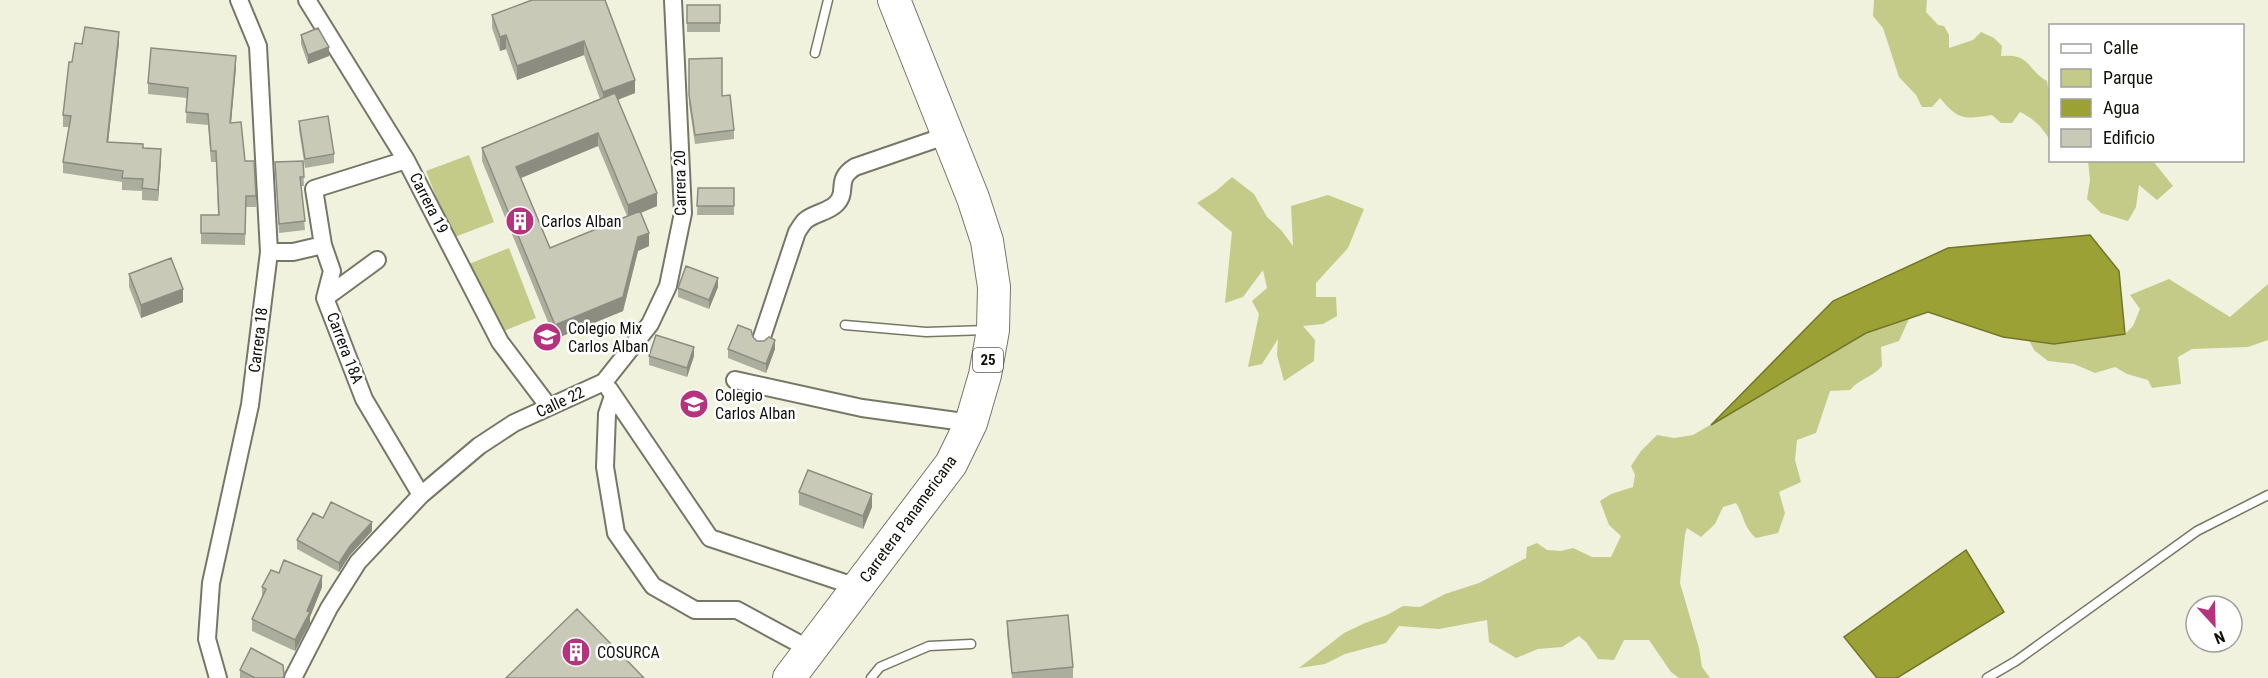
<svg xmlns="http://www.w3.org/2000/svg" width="2268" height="678" font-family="'Roboto Condensed',sans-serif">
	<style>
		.green { fill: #c4ca88 }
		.water { fill: #9ba135; stroke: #727628; stroke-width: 1.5 }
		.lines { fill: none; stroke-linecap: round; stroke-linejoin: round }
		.lane-casing { stroke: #767866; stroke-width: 11 }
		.street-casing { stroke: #767866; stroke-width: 20 }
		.highway-casing { stroke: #767866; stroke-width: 34 }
		.lane { stroke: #fff; stroke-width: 8 }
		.street { stroke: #fff; stroke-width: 16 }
		.highway { stroke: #fff; stroke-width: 32 }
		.wall { fill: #acae9d; fill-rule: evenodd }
		.shaded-wall { fill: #8c8d80 }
		.building { fill: #c8cab7; stroke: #8c8d80; stroke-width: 1.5 }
		.labels { text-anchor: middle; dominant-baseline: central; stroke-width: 5; stroke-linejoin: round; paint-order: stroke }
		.shield { fill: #fff; stroke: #585854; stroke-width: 1.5 }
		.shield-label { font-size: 15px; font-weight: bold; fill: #11110b }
		.street-label { font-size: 16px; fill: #11110b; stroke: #fff }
		.poi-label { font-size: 16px; fill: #11110b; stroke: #fff; text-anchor: start }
	</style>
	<rect width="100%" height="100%" fill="#f0f2de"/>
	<path class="green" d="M 1874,0 L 1927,0 L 1926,12 L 1938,25 L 1944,26 L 1949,35 L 1949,48 L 1973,40 L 1981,32 L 1994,38 L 2002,46 L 2001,56 C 2031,53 2027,70 2047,81 L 2048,88 L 2050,88 L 2050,141 C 2043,127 2034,119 2020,112 L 2012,123 L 2001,123 L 1992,115 C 1964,119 1959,121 1940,98 L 1932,107 L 1922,107 L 1916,95 L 1899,77 L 1883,28 L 1873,16 Z
		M 469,155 L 494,222 L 452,238 L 426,171 Z
		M 2088,161 L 2153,161 L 2173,186 L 2157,200 L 2139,185 L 2136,207 L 2128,221 L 2101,213 L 2087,199 L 2090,180 Z
		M 1232,177 L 1254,194 L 1267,217 L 1281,230 L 1293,246 L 1291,206 L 1328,195 L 1364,209 L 1348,248 L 1316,283 L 1316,297 L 1336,297 L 1337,316 L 1323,324 L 1303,326 L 1315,340 L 1314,361 L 1284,381 L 1277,355 L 1278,339 L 1262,364 L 1248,367 L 1259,314 L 1252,301 L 1267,288 L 1263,270 L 1243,297 L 1225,303 L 1232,232 L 1197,203 L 1216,191 Z
		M 509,248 L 536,318 L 496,334 L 469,264 Z
		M 2169,279 L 2230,317 L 2268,284 L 2268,340 L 2248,347 L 2192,349 L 2178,357 L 2181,384 L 2152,388 L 2148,380 L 2127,374 L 2115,367 L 2095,373 L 2074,364 L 2048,361 L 2034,350 L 2029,340 L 2054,344 L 2125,334 L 2133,326 L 2140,309 L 2130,295 Z
		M 1909,319 L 1899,341 L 1881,347 L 1882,366 C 1872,378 1860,378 1850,390 L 1830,391 L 1816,433 L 1797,440 L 1795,460 L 1801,482 L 1779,492 L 1785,513 L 1778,533 L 1756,538 C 1743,527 1745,517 1736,503 L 1723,507 L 1715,524 L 1701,537 L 1687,528 L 1685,534 L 1680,583 L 1699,648 L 1702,667 L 1710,678 L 1679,678 L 1671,672 L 1649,640 L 1624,640 L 1614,660 L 1598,659 L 1586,642 L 1579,636 L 1562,647 L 1538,649 L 1516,658 L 1489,642 L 1487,620 L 1439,629 L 1399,626 L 1386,643 L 1345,654 L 1325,664 L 1299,668 L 1344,633 L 1365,623 L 1387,615 L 1403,606 L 1420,607 L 1445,594 L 1479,583 L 1526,558 L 1527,547 L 1537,543 L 1547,550 L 1561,551 L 1573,548 L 1592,557 L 1611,557 L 1621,536 L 1609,525 L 1600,501 L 1611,494 L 1633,487 L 1635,475 L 1631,466 L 1641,451 L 1657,435 L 1674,438 L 1693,435 L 1866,333 Z"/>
	<path class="water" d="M 2090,235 L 2119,271 L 2125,334 L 2054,344 L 2003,337 L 1928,312 L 1866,333 L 1711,425 L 1833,301 L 1948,248 Z
		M 1966,550 L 2004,612 L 1897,678 L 1877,678 L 1844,637 Z"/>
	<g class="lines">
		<g class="lane-casing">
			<path id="lane" d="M 815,53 L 828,0
				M 845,325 L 926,332 L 987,330
				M 871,678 L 880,667 L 929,646 L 971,644
				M 1987,678 L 2016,661 L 2197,531 L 2268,495"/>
		</g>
		<g class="street-casing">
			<path id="street" d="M 307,0 L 406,160 L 500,342 L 549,407
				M 406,160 L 314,189 L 323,245 L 332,271 L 325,298 L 364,399 L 421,495
				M 269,252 L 293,252 L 323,245
				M 325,298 L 377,260
				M 761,340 L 797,232 C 800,228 802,223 806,220 C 815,213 828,212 836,204 C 849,191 834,180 855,167 L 948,135
				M 735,380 L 862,408 L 971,423
				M 609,389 L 710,538 L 857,587
				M 613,396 L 607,414 L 605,467 L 616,533 L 653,586 L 695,610 L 737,610 L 809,649
				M 218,678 L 207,639 L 211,583 L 250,405 L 269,252 L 258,46 L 239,0
				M 293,678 L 329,608 L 358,562 L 421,495 L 479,446 L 514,423 L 604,382 L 650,324 L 668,286 L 683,213 L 673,0"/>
		</g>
		<g class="highway-casing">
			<path id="highway" d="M 789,678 L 951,464 L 971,423 L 985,375 L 993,330 L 994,287 L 987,241 L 973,198 L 894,0"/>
		</g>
		<use href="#lane" class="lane"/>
		<use href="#street" class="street"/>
		<use href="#highway" class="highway"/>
	</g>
	<path class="wall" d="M 605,0 L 635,93 L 618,100 L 657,206 L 641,213 L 649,246 L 638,251 L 623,311 L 555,339 L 482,161 L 482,148 L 600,99 L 584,55 L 517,80 L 506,49 L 500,51 L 492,28 L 492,15 ZM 598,146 L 627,216 L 550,248 L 521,178 Z
		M 687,5 L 720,5 L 720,32 L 687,32 Z
		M 301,35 L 329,56 L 308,64 L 301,44 Z
		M 119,43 L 108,142 L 143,148 L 161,161 L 158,201 L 142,200 L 142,191 L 122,190 L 122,182 L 63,173 L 63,162 L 69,127 L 63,127 L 63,115 L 72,62 L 82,44 Z
		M 689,59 L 722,96 L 734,130 L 734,139 L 695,144 L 689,104 Z
		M 236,67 L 231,123 L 256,196 L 256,207 L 246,207 L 245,245 L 201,244 L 201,215 L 218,215 L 216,162 L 211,162 L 208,125 L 186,123 L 187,98 L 148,94 L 148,83 Z
		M 299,121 L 334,154 L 334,163 L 305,168 L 299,130 Z
		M 303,161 L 304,186 L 301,186 L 305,230 L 279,233 L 275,162 Z
		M 698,188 L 734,188 L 734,215 L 697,215 Z
		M 129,274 L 183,302 L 141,318 L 129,287 Z
		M 718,287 L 709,309 L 678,297 L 678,288 Z
		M 753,337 L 757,341 L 775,349 L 766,373 L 728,358 L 728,349 Z
		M 649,356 L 694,356 L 687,377 L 649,365 Z
		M 799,492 L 872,507 L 863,529 L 799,505 Z
		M 323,518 L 372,531 L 350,555 L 339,572 L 297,549 L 297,540 Z
		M 279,573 L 322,587 L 310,617 L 310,623 L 295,651 L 252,631 L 252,619 L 262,597 L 262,587 Z
		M 1007,621 L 1073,667 L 1073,678 L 1012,678 L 1007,634 Z
		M 240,670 L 284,678 L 240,678 Z"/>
	<path class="shaded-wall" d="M 119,32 L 119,43 L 107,153 L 107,142 Z
		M 506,35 L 506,49 L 500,51 L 500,37 Z
		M 584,41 L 584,55 L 517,80 L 517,66 Z
		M 329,47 L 329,56 L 308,64 L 308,55 Z
		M 236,56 L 236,67 L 230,134 L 230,123 Z
		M 635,80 L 635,93 L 603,105 L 603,92 Z
		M 598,133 L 598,146 L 516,180 L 516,167 Z
		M 161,149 L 161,161 L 158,201 L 158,190 Z
		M 657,193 L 657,206 L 628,218 L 628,205 Z
		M 649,233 L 649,246 L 638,251 L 623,311 L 555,339 L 555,325 L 638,237 Z
		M 718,278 L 718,287 L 709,309 L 709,300 Z
		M 183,289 L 183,302 L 141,318 L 141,305 Z
		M 775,340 L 775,349 L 766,373 L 766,364 Z
		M 694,347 L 694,356 L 687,377 L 687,368 Z
		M 872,494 L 872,507 L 863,529 L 863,516 Z
		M 372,522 L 372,531 L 350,555 L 339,572 L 339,563 L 350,546 Z
		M 322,576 L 322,587 L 310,617 L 310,623 L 295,651 L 295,640 Z"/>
	<path class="building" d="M 532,0 L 605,0 L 635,80 L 603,92 L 584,41 L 517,66 L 506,35 L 500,37 L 492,15 Z
		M 687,5 L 720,5 L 720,23 L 687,23 Z
		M 85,27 L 119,32 L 107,142 L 143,144 L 143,148 L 161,149 L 158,190 L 142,188 L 143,179 L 122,178 L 123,171 L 63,162 L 71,116 L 63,115 L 69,62 L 72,62 L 75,43 L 82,44 Z
		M 318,28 L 329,47 L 308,55 L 301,35 Z
		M 151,48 L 236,56 L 230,123 L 241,122 L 245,161 L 254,161 L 256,196 L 246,196 L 245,234 L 201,233 L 201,215 L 219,215 L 216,151 L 211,151 L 208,114 L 186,112 L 188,88 L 148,83 Z
		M 722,58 L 722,96 L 730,95 L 734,130 L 695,135 L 689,95 L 689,59 Z
		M 615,93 L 657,193 L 628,205 L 598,133 L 516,167 L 550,248 L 640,211 L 649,233 L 638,237 L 623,297 L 555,325 L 482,148 Z
		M 328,116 L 334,154 L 305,159 L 299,121 Z
		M 303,161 L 304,177 L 300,177 L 305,221 L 279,224 L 275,162 Z
		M 698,188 L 734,188 L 734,206 L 697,206 Z
		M 171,258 L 183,289 L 141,305 L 129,274 Z
		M 686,266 L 718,278 L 709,300 L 678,288 Z
		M 738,325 L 751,330 L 753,337 L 757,341 L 764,341 L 769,337 L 775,340 L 766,364 L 728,349 Z
		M 656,335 L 694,347 L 687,368 L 649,356 Z
		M 808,470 L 872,494 L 863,516 L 799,492 Z
		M 331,502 L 372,522 L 350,546 L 339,563 L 297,540 L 313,513 L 323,518 Z
		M 284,560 L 322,576 L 307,611 L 310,612 L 295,640 L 252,619 L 266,589 L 262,587 L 271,570 L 279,573 Z
		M 577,609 L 644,678 L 506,678 Z
		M 1068,615 L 1073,667 L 1012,673 L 1007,621 Z
		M 251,648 L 283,665 L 284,675 L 283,678 L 255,678 L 240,670 Z"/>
	<defs>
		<g id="building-disc" transform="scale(1.5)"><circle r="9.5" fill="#b5337c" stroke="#fff"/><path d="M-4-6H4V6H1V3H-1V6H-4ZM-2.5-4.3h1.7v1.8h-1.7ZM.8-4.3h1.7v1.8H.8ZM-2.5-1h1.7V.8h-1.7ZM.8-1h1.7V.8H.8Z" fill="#fff"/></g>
		<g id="school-disc" transform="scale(1.5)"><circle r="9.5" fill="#b5337c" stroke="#fff"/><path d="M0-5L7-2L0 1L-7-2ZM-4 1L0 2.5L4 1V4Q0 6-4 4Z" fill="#fff"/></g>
		<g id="university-disc" transform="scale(1.5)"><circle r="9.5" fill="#b5337c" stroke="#fff"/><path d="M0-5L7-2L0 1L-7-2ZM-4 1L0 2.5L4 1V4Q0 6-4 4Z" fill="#fff"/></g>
	</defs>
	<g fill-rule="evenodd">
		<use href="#building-disc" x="520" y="221"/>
		<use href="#school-disc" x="547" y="337"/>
		<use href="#university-disc" x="694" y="404"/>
		<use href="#building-disc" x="576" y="652"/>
	</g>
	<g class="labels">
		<rect class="shield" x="973" y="348" width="30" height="24" rx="4.5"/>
		<g class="shield-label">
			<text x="988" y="360">25</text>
		</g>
		<g class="street-label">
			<text transform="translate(680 183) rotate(-91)">Carrera 20</text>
			<text transform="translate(429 203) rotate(63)">Carrera 19</text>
			<text transform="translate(258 340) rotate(-83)">Carrera 18</text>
			<text transform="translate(345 348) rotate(69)">Carrera 18A</text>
			<text transform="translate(560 402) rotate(-25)">Calle 22</text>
			<text transform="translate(908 519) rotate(-54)">Carretera Panamericana</text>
		</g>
		<g class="poi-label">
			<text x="541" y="221">Carlos Alban</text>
			<text x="568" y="328">Colegio Mix<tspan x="568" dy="18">Carlos Alban</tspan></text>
			<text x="715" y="395">Colegio<tspan x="715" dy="18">Carlos Alban</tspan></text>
			<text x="597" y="652">COSURCA</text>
		</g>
	</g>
	<rect x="2049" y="24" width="195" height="138" fill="#ffffff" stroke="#a0a09d" stroke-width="1.5"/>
	<rect x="2061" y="44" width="30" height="9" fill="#ffffff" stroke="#a0a09d" stroke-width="1.5"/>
	<text x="2103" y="54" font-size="18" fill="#11110b">Calle</text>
	<rect x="2061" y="69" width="30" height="18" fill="#c4ca88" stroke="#a0a09d" stroke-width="1.5"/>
	<text x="2103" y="84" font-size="18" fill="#11110b">Parque</text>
	<rect x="2061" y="99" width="30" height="18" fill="#9ba135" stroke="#a0a09d" stroke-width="1.5"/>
	<text x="2103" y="114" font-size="18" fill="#11110b">Agua</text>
	<rect x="2061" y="129" width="30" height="18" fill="#c8cab7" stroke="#a0a09d" stroke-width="1.5"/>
	<text x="2103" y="144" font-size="18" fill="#11110b">Edificio</text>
	<g transform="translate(2214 624) rotate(158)"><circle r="28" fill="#ffffff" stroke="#a0a09d" stroke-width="1.5"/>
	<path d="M0-4.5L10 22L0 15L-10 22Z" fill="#b5337c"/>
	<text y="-9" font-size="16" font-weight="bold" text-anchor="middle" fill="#11110b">N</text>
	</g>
</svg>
